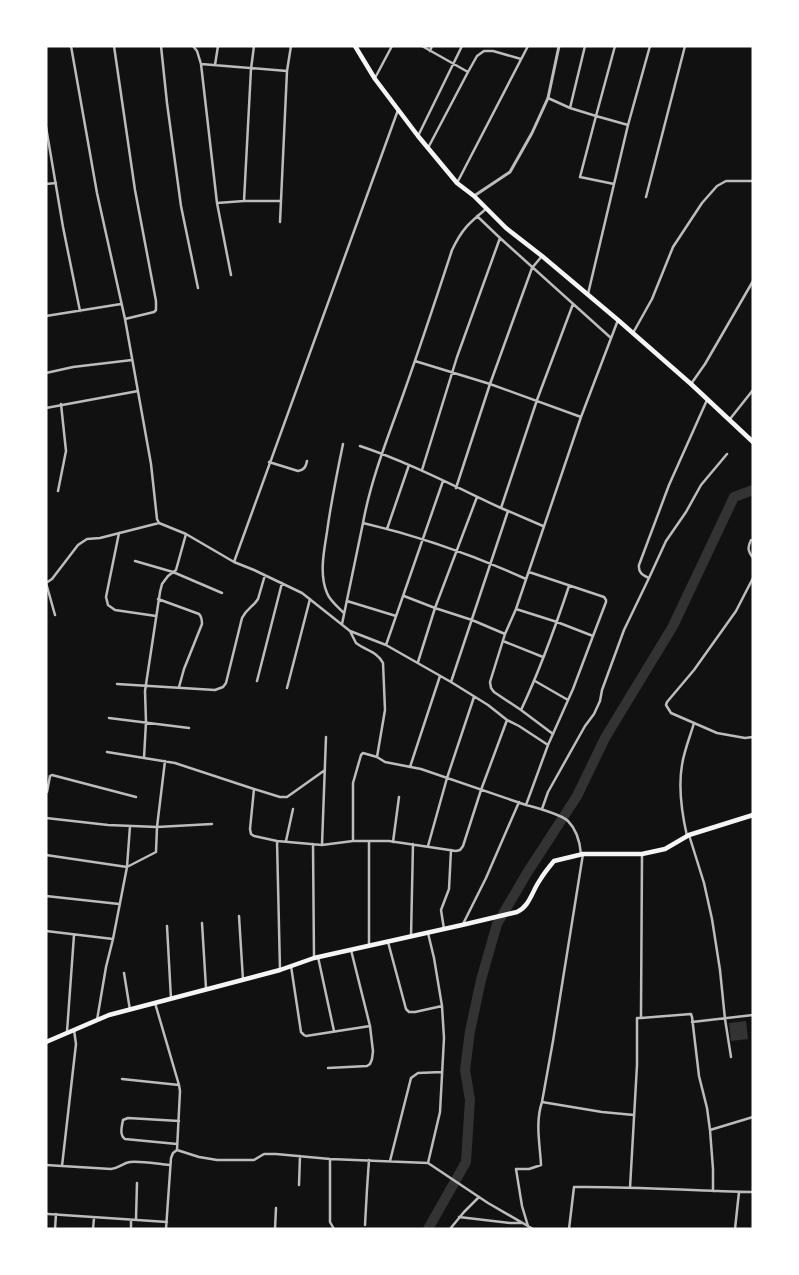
<svg xmlns="http://www.w3.org/2000/svg" width="799" height="1275" font-family="Commissioner,sans-serif">
	<style>
		.water { fill: #333 }
		.lines { fill: none; stroke-linecap: round; stroke-linejoin: round }
		.river { stroke: #333; stroke-width: 10 }
		.minor { stroke: #bcbcbc; stroke-width: 2.5 }
		.tertiary { stroke: #bcbcbc; stroke-width: 3 }
		.primary { stroke: #f5f5f5; stroke-width: 4.5 }
	</style>
	<rect width="100%" height="100%" fill="#111"/>
	<path class="water" d="M 746,1021 L 748,1039 L 731,1041 L 729,1023 Z"/>
	<g class="lines">
		<path class="river" d="M 428,1229 L 466,1162 L 470,1100 L 465,1070 L 470,1031 L 481,980 L 497,924 L 527,873 L 577,796 L 605,738 L 673,626 L 734,497 L 753,490"/>
		<path class="minor" d="M 71,46 L 97,193 L 125,319 L 151,464 L 157,519 L 159,523 L 186,534
			M 114,46 L 135,190 L 156,301 L 156,310 L 154,312 L 125,319
			M 161,46 L 167,103 L 181,206 L 198,288
			M 193,46 L 197,51 L 201,64 L 217,203 L 231,275
			M 422,46 L 468,72 L 477,56 L 484,51 L 493,51 L 521,59
			M 615,46 L 596,116 L 628,125
			M 430,51 L 432,46
			M 201,64 L 287,71
			M 215,65 L 218,46
			M 375,78 L 392,46
			M 548,98 L 570,108 L 596,116 L 580,177 L 614,184
			M 570,108 L 585,46
			M 46,127 L 63,227 L 80,311
			M 418,136 L 462,46
			M 428,148 L 468,72
			M 457,183 L 528,46
			M 46,184 L 56,183
			M 646,197 L 685,46
			M 244,201 L 251,69 L 254,46
			M 217,203 L 244,201 L 280,201
			M 486,209 C 469,223 462,229 452,250 C 436,299 420,347 403,395 C 388,437 371,479 363,523 C 419,536 473,555 526,579
			M 477,216 L 500,238 L 611,338
			M 280,222 L 287,71 L 291,46
			M 588,294 L 628,125 L 650,46
			M 46,316 L 121,304
			M 633,333 L 652,299 L 673,247 L 702,203 L 717,186 L 726,181 L 753,181
			M 415,361 L 490,384 L 581,417
			M 46,373 L 73,367 L 132,360
			M 691,384 L 705,364 L 753,281
			M 46,408 L 138,391
			M 730,419 L 753,390
			M 343,444 C 337,473 331,502 327,532 C 324,551 319,574 327,593 C 330,601 338,607 344,613
			M 360,446 C 408,462 454,486 501,508
			M 269,462 L 298,471 C 304,470 306,467 307,461
			M 422,470 L 457,357 L 500,238
			M 456,488 L 490,384 L 532,268 L 542,256
			M 58,491 L 66,451 L 61,404
			M 508,511 L 543,526
			M 387,529 L 409,465
			M 119,533 L 106,597 L 108,605 L 115,610 L 156,616
			M 751,540 C 747,548 748,551 753,558
			M 135,561 L 173,572 L 222,593
			M 234,562 L 398,110
			M 529,572 L 604,597 L 606,600 L 606,602 L 593,636
			M 649,578 L 666,541 L 686,512 L 701,485 L 727,454
			M 753,578 L 736,611 L 694,670 L 667,702 L 666,705 L 671,713 L 717,733 L 745,738 L 753,737
			M 46,583 L 52,579 L 78,545 L 87,539 L 100,538 L 159,523
			M 46,583 L 55,615
			M 404,596 L 435,608 L 472,620 L 505,634
			M 158,599 L 199,614 C 202,617 202,620 202,624 L 184,669 L 179,687
			M 347,601 L 396,616
			M 342,624 L 363,523
			M 350,631 L 356,643 C 365,650 378,652 383,663 L 385,710 L 377,757 L 385,762 L 421,769 L 526,805 C 535,807 562,815 568,821 C 577,830 580,842 581,854
			M 503,641 L 543,657
			M 386,645 L 443,481
			M 418,662 L 435,608 L 477,497
			M 257,681 L 282,583
			M 535,681 L 568,700
			M 451,682 L 508,511 L 501,508 L 537,400 L 573,304
			M 117,684 L 215,690 L 223,687 L 226,683 L 242,618 C 247,608 253,607 258,599 L 265,575
			M 287,688 L 310,599
			M 521,710 C 540,670 555,628 569,586
			M 109,718 L 189,728
			M 553,734 L 521,710 L 494,692 L 491,688 L 490,682 L 505,634 L 516,609 L 581,417 L 618,320
			M 107,752 L 144,758
			M 410,767 L 440,676
			M 254,789 L 280,797 L 287,797 L 325,770
			M 47,792 L 50,776 L 52,775 L 136,797
			M 526,805 L 548,745
			M 542,809 L 548,792 L 585,726 L 594,714 L 600,701 L 602,690 L 624,630 L 649,578 C 643,575 638,573 639,565 L 669,485 L 707,400
			M 46,818 L 108,825 L 157,827 L 212,824
			M 689,835 L 704,883 L 712,919 L 720,970 L 725,1019 L 731,1057
			M 687,836 C 682,814 678,788 682,765 C 684,751 690,737 694,723
			M 277,841 L 254,836 L 251,834 L 250,829 L 254,789 L 175,763 L 144,758 L 146,722 L 145,691 L 160,592 L 162,584 L 168,576 L 176,570 L 186,534 L 234,562 L 254,570 L 302,593 L 350,631 L 386,645 L 451,682 L 488,705 L 507,720 L 519,726 L 548,745 L 573,689 L 593,636 L 557,622 L 516,609
			M 286,841 L 293,809
			M 353,841 L 353,783 L 361,755 L 363,753 L 377,757
			M 393,842 L 399,797
			M 313,844 L 314,958
			M 322,845 L 326,737
			M 428,846 L 447,778 L 474,697
			M 583,854 L 553,1041 L 542,1102 L 602,1112 L 634,1115
			M 46,855 L 127,867 L 130,826
			M 46,896 L 119,904
			M 239,916 L 243,980
			M 202,923 L 206,988
			M 463,924 L 486,878 L 519,802
			M 167,926 L 171,999
			M 444,929 L 441,910 L 449,889 L 451,850
			M 46,931 L 113,939
			M 428,933 L 434,958 L 442,1006 L 444,1038 L 440,1112 L 428,1163
			M 411,937 L 413,844
			M 388,942 L 406,1009 L 409,1012 L 415,1012 L 442,1006
			M 369,946 L 369,841
			M 318,957 L 334,1031
			M 291,966 L 301,1032 L 304,1035 L 306,1036 L 370,1026
			M 280,970 L 277,841 L 322,845 L 353,841 L 389,841 L 456,851 L 460,850 L 463,846 L 481,790 L 507,720
			M 124,973 L 130,1010
			M 155,1003 L 179,1085 L 180,1091 L 177,1150
			M 641,1018 L 691,1014 L 692,1017 L 699,1076 L 707,1108 L 710,1130 L 713,1169 L 713,1191
			M 97,1020 L 106,967 L 113,939 L 127,867 L 156,852 L 157,827 L 165,761
			M 692,1022 L 753,1015
			M 67,1032 L 74,935
			M 328,1068 L 367,1066 L 370,1064 L 372,1059 L 373,1051 L 372,1043 L 370,1026 L 351,950
			M 122,1079 L 179,1085
			M 710,1130 L 753,1117
			M 177,1144 L 125,1139 C 119,1135 122,1126 123,1120 L 128,1118 L 179,1121
			M 330,1159 L 330,1222 L 334,1229
			M 390,1161 L 411,1078 L 418,1073 L 442,1072
			M 46,1165 L 62,1166 L 76,1044 L 74,1030
			M 62,1166 L 111,1169 C 119,1168 123,1163 130,1162 C 143,1161 157,1164 170,1165
			M 299,1185 L 300,1156
			M 630,1188 L 637,1065 L 637,1018 L 641,1018 L 641,1012 L 642,855
			M 46,1213 L 48,1214 L 167,1222
			M 459,1217 L 510,1223 L 522,1223
			M 136,1219 L 137,1183
			M 365,1225 L 367,1189 L 369,1160
			M 528,1226 L 522,1206 L 516,1169 L 529,1169 L 541,1165 C 540,1144 535,1123 542,1102
			M 55,1229 L 56,1214
			M 93,1229 L 94,1218
			M 131,1229 L 131,1220
			M 166,1229 L 171,1158 L 173,1153 L 177,1150 L 199,1157 L 217,1160 L 254,1160 L 264,1154 L 276,1154 L 330,1159 L 428,1163 L 488,1203 L 533,1229
			M 275,1229 L 276,1208
			M 450,1229 L 464,1212 L 479,1197
			M 569,1229 L 574,1187 C 633,1186 693,1191 753,1192
			M 735,1229 L 739,1192"/>
		<path class="tertiary" d="M 474,196 L 510,172 L 532,133 L 548,98 L 559,46"/>
		<path class="primary" d="M 355,46 L 375,79 L 418,136 L 457,183 L 474,196 L 506,228 L 542,256 L 618,320 L 691,384 L 753,442
			M 46,1042 L 109,1015 L 280,970 L 314,958 L 462,925 L 517,912 C 530,906 532,891 540,880 C 544,873 549,867 554,861 L 583,854 L 642,854 L 665,849 L 689,835 L 753,815"/>
	</g>
	<rect width="799" height="1275" fill="none" stroke="#ffffff" stroke-width="95"/>
</svg>
